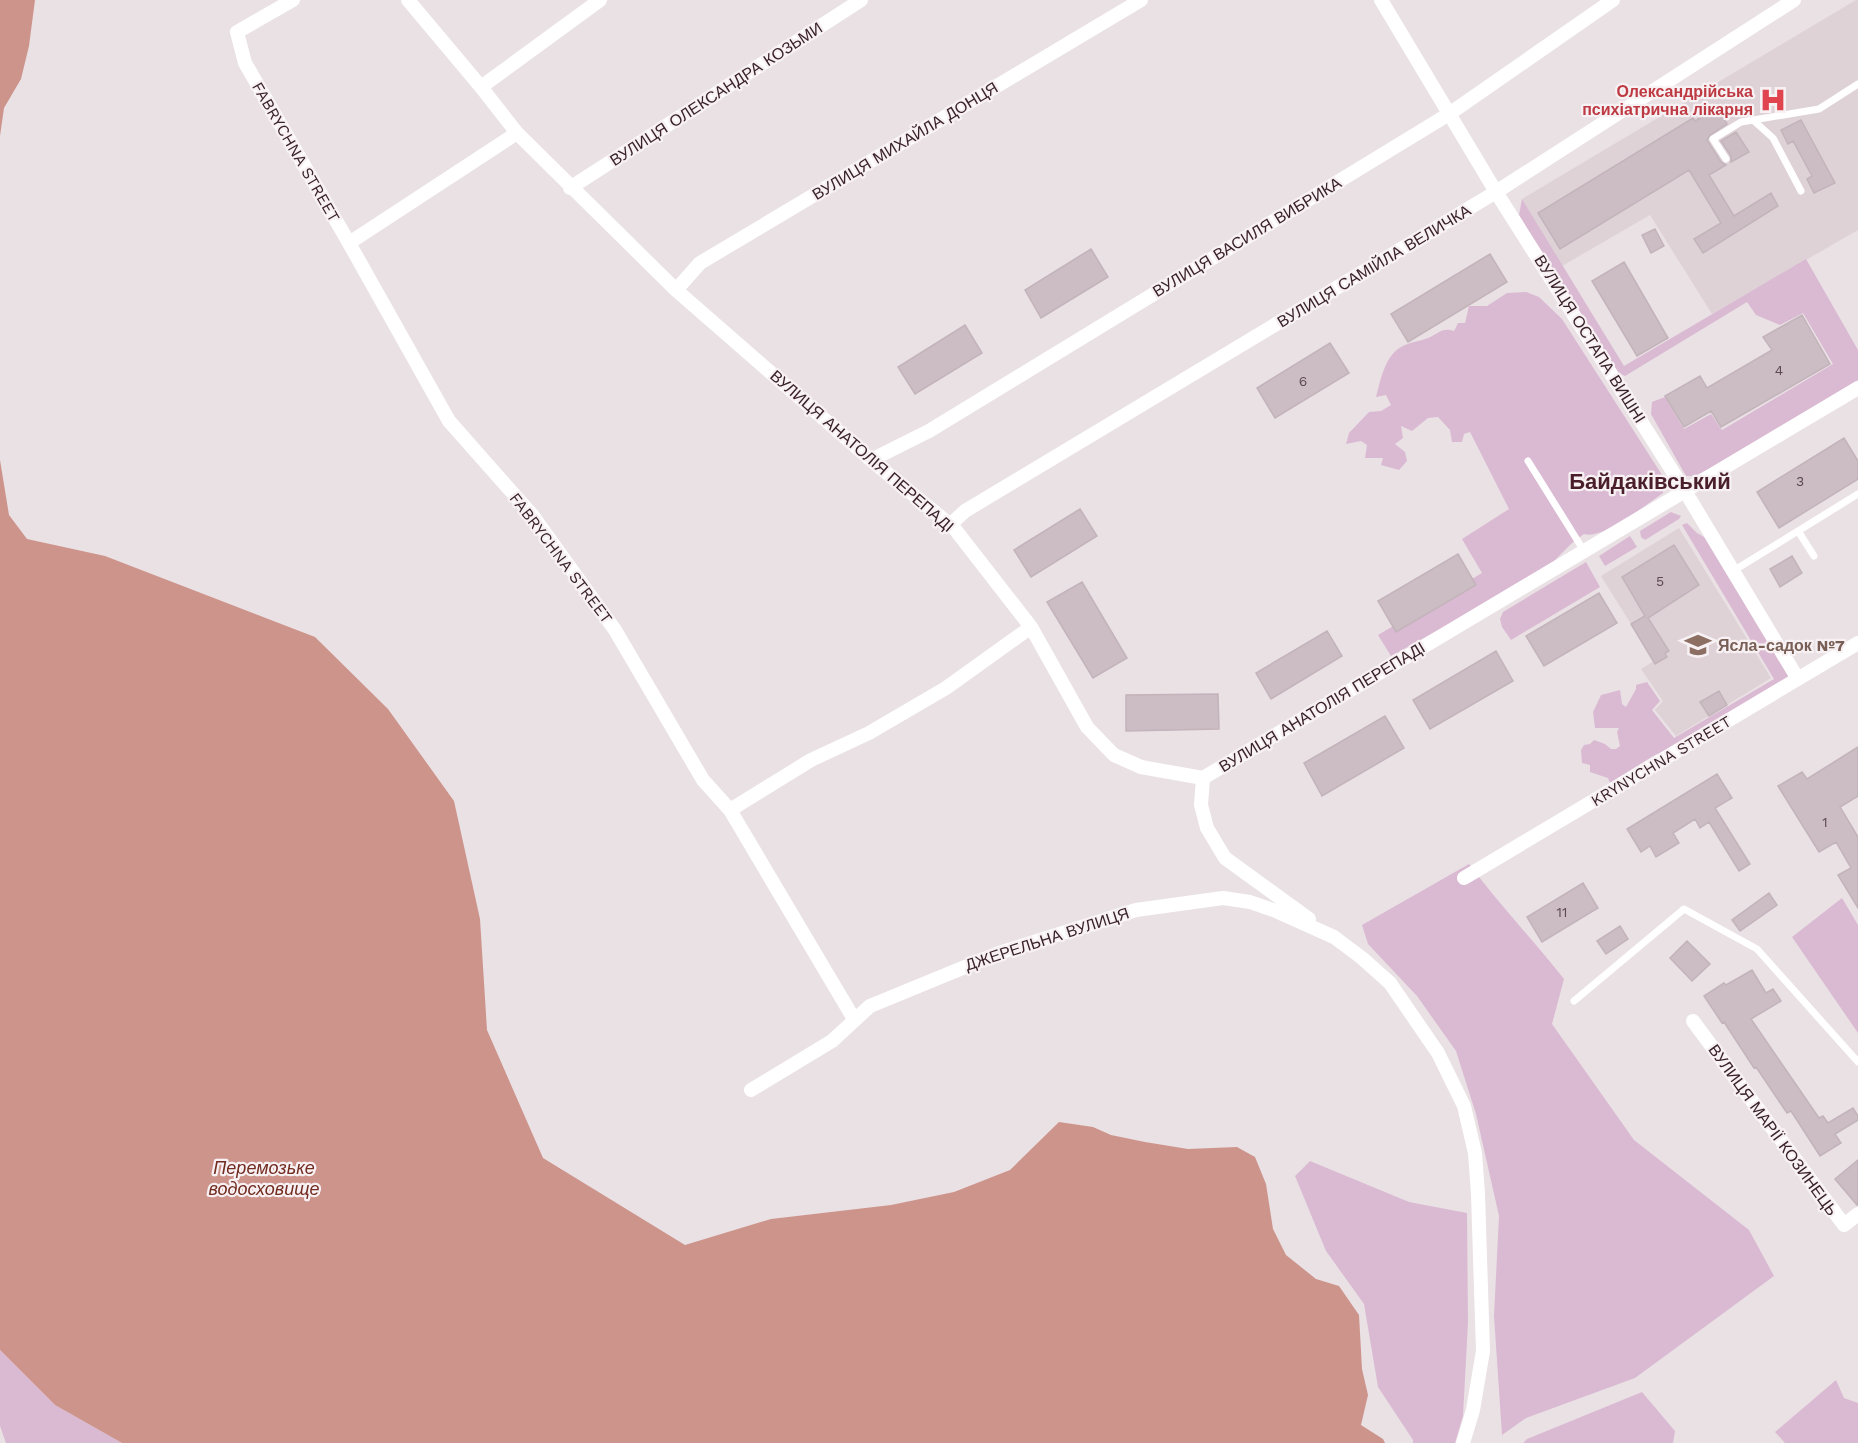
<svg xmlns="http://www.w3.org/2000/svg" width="1858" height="1443" font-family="'Work Sans',sans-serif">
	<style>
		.built { fill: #ded2d7 }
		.green { fill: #dabad2 }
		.water { fill: #cd948b }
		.building { fill: #cbbdc3; stroke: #c3b3ba; stroke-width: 1.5 }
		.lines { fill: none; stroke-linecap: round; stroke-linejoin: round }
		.service { stroke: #fff; stroke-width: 7 }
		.minor { stroke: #fff; stroke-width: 14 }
		.labels { text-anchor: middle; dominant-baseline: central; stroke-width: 4.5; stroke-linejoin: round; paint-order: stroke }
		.number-label { font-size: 14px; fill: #5e4950 }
		.health-label { font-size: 16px; font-weight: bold; fill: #be3a42; stroke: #f7f1f4; text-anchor: end }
		.street-label { font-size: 16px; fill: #3a2229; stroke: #f7f1f4 }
		.education-label { font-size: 16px; font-weight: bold; fill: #785e54; stroke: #f7f1f4; text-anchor: start }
		.water-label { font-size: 18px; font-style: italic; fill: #722c20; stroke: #f7f1f4 }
		.district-label { font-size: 22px; font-weight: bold; fill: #4a1f2b; stroke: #f7f1f4 }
	</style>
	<rect width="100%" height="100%" fill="#eae1e5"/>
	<path class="built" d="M 1856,0 L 1858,0 L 1858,230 L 1712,314 L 1650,215 L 1562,266 L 1522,199 Z
		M 1679,528 L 1771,678 L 1676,736 L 1655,710 L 1663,701 L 1641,669 L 1654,661 L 1601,576 Z"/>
	<path class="green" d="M 1522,199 L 1624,366 L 1806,259 L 1858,350 L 1858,380 L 1722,462 L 1695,476 L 1686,476 L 1651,414 L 1652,402 L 1665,397 L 1684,429 L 1711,414 L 1722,430 L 1833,364 L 1803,313 L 1780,325 L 1756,315 L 1747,302 L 1625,376 L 1614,371 L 1519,215 Z
		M 1526,292 L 1539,297 L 1562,319 L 1664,478 L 1663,493 C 1647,504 1603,540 1584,534 L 1573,542 L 1554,561 L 1506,593 L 1391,656 L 1378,635 L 1482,573 L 1462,539 L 1509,509 L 1470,432 L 1464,434 L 1462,442 L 1452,442 L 1450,430 L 1438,417 L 1428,418 L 1412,431 L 1401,426 L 1403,438 L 1395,444 L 1405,452 L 1407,461 L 1399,470 L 1381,465 L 1383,458 L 1365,458 L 1367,445 L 1361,441 L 1346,444 L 1349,433 L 1369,412 L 1381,411 L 1391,405 L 1386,395 L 1376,397 C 1381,379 1385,353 1405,345 C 1412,342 1420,341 1428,338 C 1438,334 1442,327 1454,331 L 1458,323 L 1465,323 L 1469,306 L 1487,306 L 1507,293 Z
		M 1671,512 L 1681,516 L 1679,519 L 1645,540 L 1641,537 L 1640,531 Z
		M 1687,523 L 1697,533 L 1704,537 L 1790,679 L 1666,750 L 1653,756 L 1610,783 L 1608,778 L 1590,772 L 1590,765 L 1582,763 L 1581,750 L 1584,745 L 1590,744 L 1594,740 L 1605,744 L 1611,749 L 1616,749 L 1620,746 L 1617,732 L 1619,728 L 1595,728 L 1593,712 L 1601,695 L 1620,690 L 1622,704 L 1626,707 L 1636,689 L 1636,685 L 1647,682 L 1660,701 L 1652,710 L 1674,738 L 1774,679 L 1682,525 Z
		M 1630,536 L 1637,547 L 1605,566 L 1599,556 Z
		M 1586,562 L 1600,587 L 1511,640 L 1502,627 L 1500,619 L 1503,612 Z
		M 1469,864 C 1499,904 1533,940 1564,979 L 1552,1024 L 1634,1140 L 1749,1230 L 1774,1276 L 1635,1378 L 1526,1418 L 1502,1435 L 1494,1316 L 1499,1216 L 1476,1114 L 1456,1051 L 1417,996 L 1368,944 L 1362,925 Z
		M 1842,898 L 1858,925 L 1858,1033 L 1792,937 Z
		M 1310,1161 L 1409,1202 L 1467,1213 L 1468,1322 L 1463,1416 L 1455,1443 L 1413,1443 L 1413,1440 L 1378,1387 L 1364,1304 L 1326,1251 L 1295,1176 Z
		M 0,1350 L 55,1405 L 122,1443 L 6,1443 L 0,1426 Z
		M 1836,1380 L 1844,1398 L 1858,1403 L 1858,1443 L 1785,1443 L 1775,1432 Z
		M 1642,1392 L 1675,1431 L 1673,1443 L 1523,1443 L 1527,1439 Z"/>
	<path class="water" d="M 0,0 L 35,0 L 29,46 L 21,79 L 4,108 L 0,136 Z
		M 0,460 L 9,515 L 27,539 L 105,556 L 315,637 L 388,709 L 454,801 L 480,919 L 487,1030 L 543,1158 L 685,1245 L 771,1219 L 891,1205 L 954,1192 L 1010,1170 L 1059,1122 L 1093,1127 L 1111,1135 L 1145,1142 L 1188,1149 L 1237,1147 L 1255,1157 L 1266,1184 L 1273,1229 L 1286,1255 L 1316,1279 L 1339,1286 L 1359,1315 L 1362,1369 L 1368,1395 L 1361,1425 L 1383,1439 L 1385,1443 L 122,1443 L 55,1405 L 0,1350 Z"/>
	<path class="building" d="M 1718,107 L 1727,124 L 1710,135 L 1707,140 L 1721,162 L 1726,165 L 1709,175 L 1734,216 L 1771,193 L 1778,206 L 1703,253 L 1694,239 L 1721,223 L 1689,170 L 1560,249 L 1538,213 L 1693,118 L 1695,121 Z
		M 1801,120 L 1835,183 L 1814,193 L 1807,179 L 1812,176 L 1793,141 L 1788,144 L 1781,130 Z
		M 1736,132 L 1749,152 L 1731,162 L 1731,156 L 1721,141 Z
		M 1655,229 L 1664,246 L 1651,253 L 1642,235 Z
		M 1091,249 L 1108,277 L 1041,318 L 1025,290 Z
		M 1490,254 L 1507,282 L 1408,342 L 1391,314 Z
		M 1624,262 L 1668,338 L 1637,356 L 1592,281 Z
		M 1802,315 L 1830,364 L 1721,427 L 1711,411 L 1684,427 L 1665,396 L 1700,376 L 1707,388 L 1772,350 L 1763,337 Z
		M 965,325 L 982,353 L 915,394 L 898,367 Z
		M 1330,343 L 1349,373 L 1275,418 L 1257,388 Z
		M 1844,438 L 1858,461 L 1858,479 L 1779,528 L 1757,492 Z
		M 1080,509 L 1097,536 L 1031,577 L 1014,550 Z
		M 1674,545 L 1699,585 L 1648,618 L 1669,651 L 1665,653 L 1667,657 L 1655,664 L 1631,624 L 1645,616 L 1622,577 Z
		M 1458,554 L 1476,585 L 1396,632 L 1378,601 Z
		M 1792,556 L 1802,573 L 1780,587 L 1770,569 Z
		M 1082,582 L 1127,658 L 1093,678 L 1047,602 Z
		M 1599,593 L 1617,623 L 1544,666 L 1526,636 Z
		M 1327,631 L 1342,656 L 1271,699 L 1256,673 Z
		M 1496,651 L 1513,681 L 1430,729 L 1413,700 Z
		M 1719,691 L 1727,705 L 1709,716 L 1700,702 Z
		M 1218,694 L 1219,729 L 1126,731 L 1126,695 Z
		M 1385,716 L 1404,748 L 1322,796 L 1304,763 Z
		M 1858,747 L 1858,796 L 1840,807 L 1858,837 L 1858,908 L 1838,875 L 1851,868 L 1836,842 L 1819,852 L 1778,786 L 1802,772 L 1807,779 Z
		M 1717,774 L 1732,798 L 1715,808 L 1750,864 L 1739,871 L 1709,822 L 1700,828 L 1695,819 L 1673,833 L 1679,843 L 1656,857 L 1650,846 L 1641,852 L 1627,829 Z
		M 1583,883 L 1598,908 L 1542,942 L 1527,917 Z
		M 1769,893 L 1777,905 L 1740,931 L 1732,920 Z
		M 1620,926 L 1628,939 L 1606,954 L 1597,941 Z
		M 1687,941 L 1710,964 L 1692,981 L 1670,958 Z
		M 1752,970 L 1766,993 L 1773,989 L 1781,1001 L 1751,1019 L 1819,1118 L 1823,1116 L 1828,1123 L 1853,1108 L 1858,1116 L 1858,1120 L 1835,1134 L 1841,1143 L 1820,1156 L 1791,1111 L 1787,1113 L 1756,1067 L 1754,1068 L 1724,1022 L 1722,1023 L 1704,996 L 1724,983 L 1726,985 Z
		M 1858,1160 L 1858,1205 L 1857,1205 L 1835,1179 Z"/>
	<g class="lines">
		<path class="service" d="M 1753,120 L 1773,138 L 1801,191
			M 1726,159 L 1713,139 L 1741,122 L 1819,109 L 1858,84
			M 1528,461 L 1584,551
			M 1798,531 L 1814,556
			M 1733,571 L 1858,494
			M 1574,1001 L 1684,909 L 1757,949 L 1858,1062"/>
		<path class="minor" d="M 293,0 L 237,32 L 245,63 L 349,243 L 449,421 L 533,516 L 615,630 L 703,780 L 730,810 L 854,1019
			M 408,0 L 481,87 L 517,133 L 676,290 L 871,460 L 954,528 L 1031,627 L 1087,727 L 1114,755 L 1141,767 L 1203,778 L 1858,388
			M 1381,0 L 1496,192 L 1685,491 L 1798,679
			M 481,87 L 600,0
			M 570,188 L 861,0
			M 349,243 L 517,133
			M 676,290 L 700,263 L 1141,0
			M 871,460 L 929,431 L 1449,114 L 1613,0
			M 950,525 L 965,511 L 1496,192 L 1794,0
			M 1203,778 L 1201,805 L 1207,828 L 1225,858 L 1309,919
			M 730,810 L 811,760 L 869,733 L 946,688 L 1031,627
			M 1464,878 L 1858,643
			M 1693,1021 L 1844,1225 L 1858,1214
			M 751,1090 L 832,1041 L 870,1006 L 999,953 L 1136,910 L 1223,898 L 1250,902 L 1276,911 L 1334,937 L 1362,958 L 1390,983 L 1438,1053 L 1464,1106 L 1475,1153 L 1478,1194 L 1483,1351 L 1473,1410 L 1463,1443"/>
	</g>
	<defs>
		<g id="hospital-bare" transform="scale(2.07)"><path d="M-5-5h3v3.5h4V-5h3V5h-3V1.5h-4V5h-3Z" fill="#e0444e" stroke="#f7f1f4" stroke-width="2.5" paint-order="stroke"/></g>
		<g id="school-bare" transform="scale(2.07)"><path d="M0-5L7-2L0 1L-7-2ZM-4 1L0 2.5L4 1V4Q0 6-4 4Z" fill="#8d6e63" stroke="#f7f1f4" stroke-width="2.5" paint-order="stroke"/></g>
	</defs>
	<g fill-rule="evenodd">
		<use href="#hospital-bare" x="1773" y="100"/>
		<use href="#school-bare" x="1698" y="645"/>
	</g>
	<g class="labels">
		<g class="number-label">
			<text x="1779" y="370">4</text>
			<text x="1303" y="381">6</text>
			<text x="1800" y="481">3</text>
			<text x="1660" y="581">5</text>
			<text x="1825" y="822">1</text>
			<text x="1562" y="912">11</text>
		</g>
		<g class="health-label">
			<text x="1753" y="91">Олександрійська<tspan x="1753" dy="18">психіатрична лікарня</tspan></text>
		</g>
		<g class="street-label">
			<text transform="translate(716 94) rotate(-33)">ВУЛИЦЯ ОЛЕКСАНДРА КОЗЬМИ</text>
			<text transform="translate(905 141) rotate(-31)">ВУЛИЦЯ МИХАЙЛА ДОНЦЯ</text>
			<text transform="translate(296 152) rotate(60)">FABRYCHNA STREET</text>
			<text transform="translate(1247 237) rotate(-31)">ВУЛИЦЯ ВАСИЛЯ ВИБРИКА</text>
			<text transform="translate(1374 266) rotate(-31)">ВУЛИЦЯ САМІЙЛА ВЕЛИЧКА</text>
			<text transform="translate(1590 339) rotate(58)">ВУЛИЦЯ ОСТАПА ВИШНІ</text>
			<text transform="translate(862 451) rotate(41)">ВУЛИЦЯ АНАТОЛІЯ ПЕРЕПАДІ</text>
			<text transform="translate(561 558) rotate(53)">FABRYCHNA STREET</text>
			<text transform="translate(1322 707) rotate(-31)">ВУЛИЦЯ АНАТОЛІЯ ПЕРЕПАДІ</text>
			<text transform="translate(1661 761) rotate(-31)">KRYNYCHNA STREET</text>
			<text transform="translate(1047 939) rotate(-18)">ДЖЕРЕЛЬНА ВУЛИЦЯ</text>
			<text transform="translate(1773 1130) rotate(54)">ВУЛИЦЯ МАРІЇ КОЗИНЕЦЬ</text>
		</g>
		<g class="education-label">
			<text x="1718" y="645">Ясла-садок №7</text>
		</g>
		<g class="water-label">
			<text x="264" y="1167">Перемозьке<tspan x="264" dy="21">водосховище</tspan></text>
		</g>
		<g class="district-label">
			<text x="1650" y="481">Байдаківський</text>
		</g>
	</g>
</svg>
